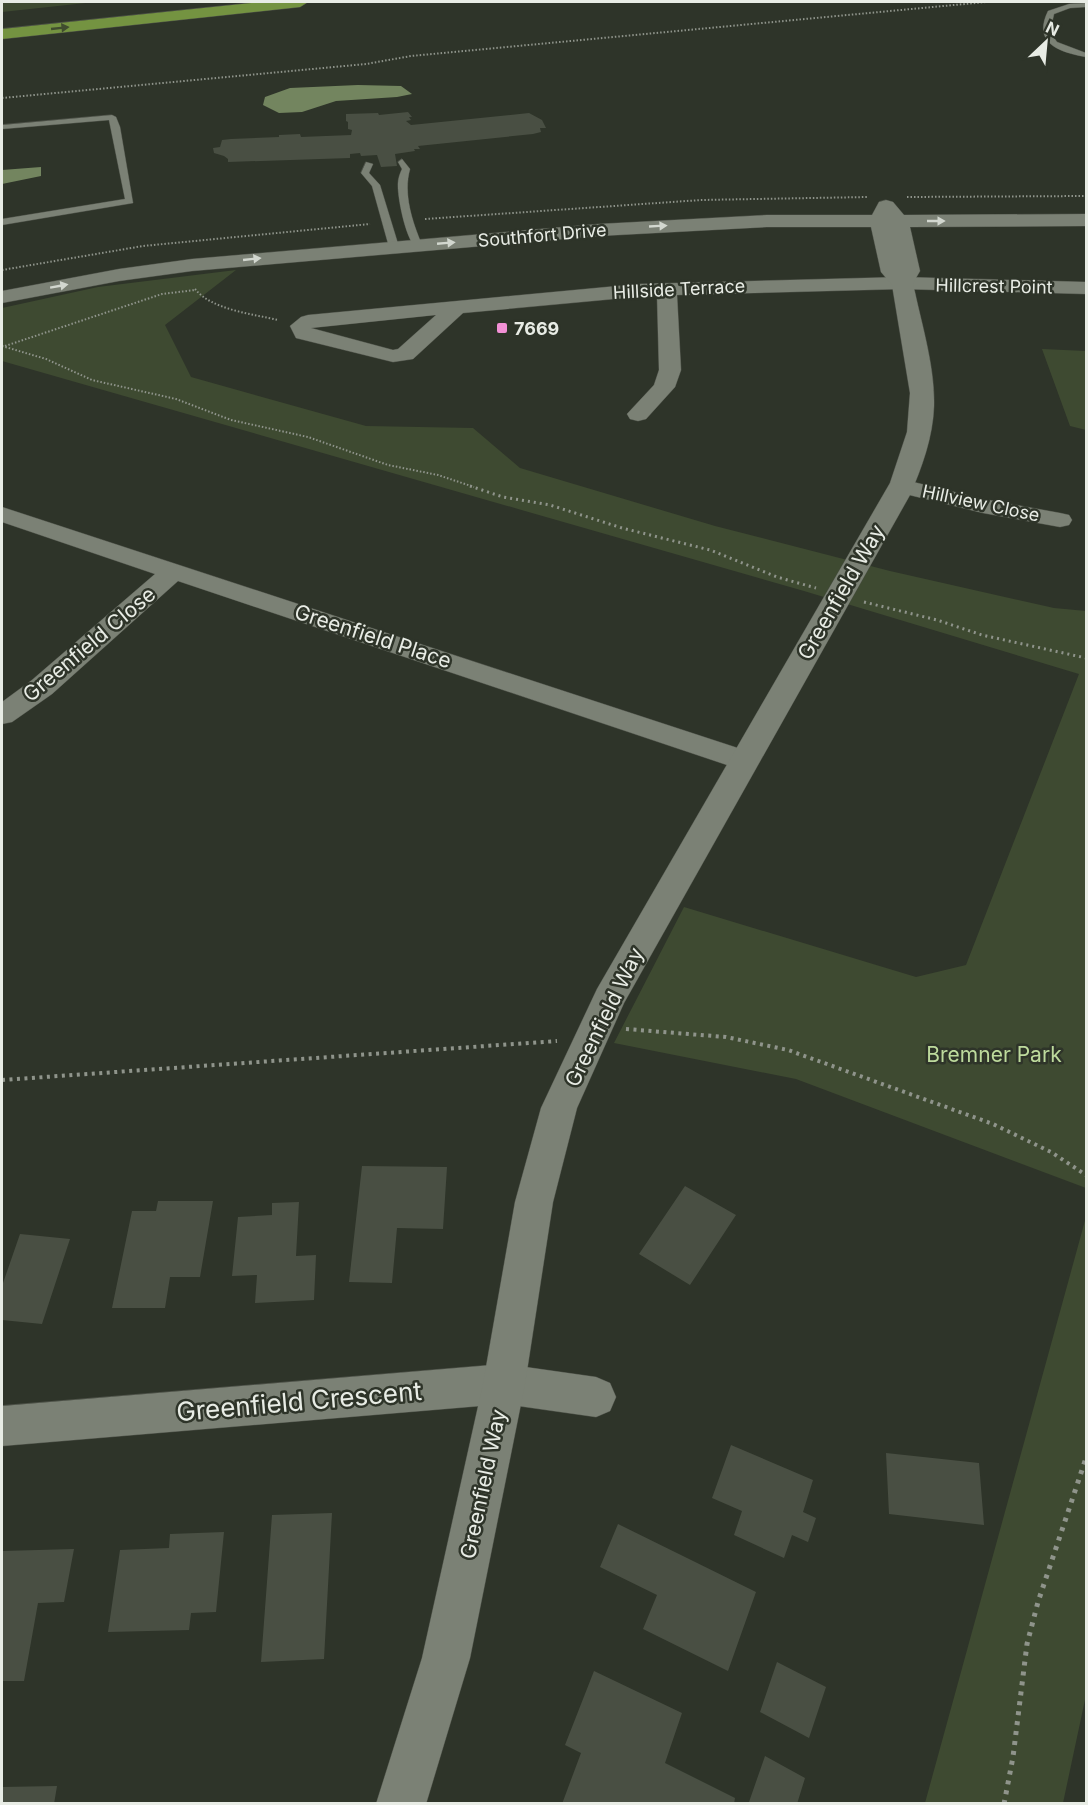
<svg xmlns="http://www.w3.org/2000/svg" width="1088" height="1805" font-family="Inter,sans-serif">
	<style>
		.green { fill: #3e4a31 }
		.water { fill: #73855f }
		.building { fill: #494f43 }
		.lines { fill: none; stroke-linecap: round; stroke-linejoin: round }
		.lane-casing { stroke: #4d5148; stroke-width: 1 }
		.street-casing { stroke: #4d5148; stroke-width: 1 }
		.secondary-casing { stroke: #4d5148; stroke-width: 1 }
		.primary-casing { stroke: #4d5148; stroke-width: 1 }
		.path-far3 { stroke: #8f948b; stroke-width: 2; stroke-dasharray: 1.5 2; stroke-linecap: butt }
		.path-far2 { stroke: #8f948b; stroke-width: 3; stroke-dasharray: 2 4; stroke-linecap: butt }
		.path-far1 { stroke: #8f948b; stroke-width: 4; stroke-dasharray: 3 4.5; stroke-linecap: butt }
		.path { stroke: #8f948b; stroke-width: 5; stroke-dasharray: 4 6; stroke-linecap: butt }
		.lane { fill: #7b8175; fill-rule: evenodd }
		.street { fill: #7b8175; fill-rule: evenodd }
		.secondary { fill: #7b8175; fill-rule: evenodd }
		.primary { fill: #749341; fill-rule: evenodd }
		.oneway { fill: #404c2f }
		.oneway2 { fill: #d2d7cf }
		.poi-dot { fill: #f391d6; stroke: #2e3429; stroke-width: 2 }
		.labels { text-anchor: middle; dominant-baseline: central; stroke-width: 5; stroke-linejoin: round; paint-order: stroke }
		.far-street-label { font-size: 18px; fill: #e8ece5; stroke: #2e3429 }
		.far-poi-label { font-size: 18px; font-weight: bold; fill: #e8ece5; stroke: #2e3429; text-anchor: start }
		.street-label { font-size: 21px; fill: #e8ece5; stroke: #2e3429 }
		.park-label { font-size: 21px; fill: #bdda9c; stroke: #2e3429 }
		.near-street-label { font-size: 26px; fill: #e8ece5; stroke: #2e3429 }
	</style>
	<rect width="100%" height="100%" fill="#2e3429"/>
	<path class="green" d="M 2,2 L 95,2 L 2,12 Z
		M 236,270 L 165,325 L 191,377 L 366,426 L 473,428 L 520,468 L 715,526 L 890,571 L 1054,608 L 1086,611 L 1086,1188 L 796,1079 L 614,1043 L 684,907 L 916,977 L 966,965 L 1079,674 L 804,591 L 2,361 L 2,308 L 98,287 Z
		M 1042,349 L 1086,351 L 1086,430 L 1070,426 Z
		M 1086,1217 L 1086,1695 L 1063,1803 L 925,1803 Z"/>
	<path class="water" d="M 358,85 L 401,86 L 412,94 L 397,97 L 336,101 L 302,112 L 279,113 L 263,105 L 265,97 L 290,88 Z
		M 41,167 L 41,176 L 2,184 L 2,170 Z"/>
	<path class="building" d="M 408,112 L 412,117 L 409,117 L 411,120 L 406,121 L 411,125 L 529,113 L 542,120 L 546,128 L 540,128 L 541,132 L 533,134 L 418,146 L 420,149 L 414,149 L 415,151 L 395,154 L 397,166 L 381,167 L 377,155 L 361,156 L 360,153 L 350,154 L 350,158 L 228,162 L 228,159 L 224,156 L 214,153 L 213,148 L 220,147 L 222,140 L 231,139 L 279,137 L 279,135 L 300,134 L 301,137 L 351,135 L 352,130 L 348,129 L 348,122 L 346,121 L 346,114 L 378,113 L 379,115 Z
		M 362,1166 L 447,1167 L 443,1229 L 397,1228 L 392,1283 L 349,1282 Z
		M 685,1186 L 736,1215 L 690,1285 L 639,1254 Z
		M 158,1201 L 213,1201 L 200,1277 L 170,1277 L 165,1308 L 112,1308 L 132,1211 L 156,1211 Z
		M 299,1202 L 296,1256 L 316,1255 L 314,1300 L 255,1303 L 257,1275 L 232,1276 L 238,1217 L 272,1215 L 272,1203 Z
		M 20,1234 L 70,1239 L 42,1324 L 2,1320 L 2,1286 Z
		M 731,1445 L 813,1480 L 803,1512 L 816,1518 L 808,1542 L 792,1535 L 784,1558 L 734,1535 L 742,1511 L 712,1498 Z
		M 886,1453 L 979,1463 L 984,1525 L 889,1514 Z
		M 332,1513 L 324,1659 L 261,1662 L 272,1515 Z
		M 618,1524 L 756,1592 L 728,1671 L 643,1629 L 657,1595 L 600,1567 Z
		M 224,1532 L 216,1612 L 191,1613 L 189,1630 L 108,1632 L 120,1550 L 169,1548 L 170,1534 Z
		M 74,1549 L 64,1602 L 38,1603 L 24,1681 L 2,1681 L 2,1551 Z
		M 777,1662 L 826,1687 L 809,1738 L 760,1712 Z
		M 594,1671 L 682,1713 L 665,1763 L 735,1798 L 734,1804 L 562,1804 L 581,1753 L 565,1745 Z
		M 765,1756 L 805,1778 L 797,1804 L 749,1802 Z
		M 57,1786 L 54,1804 L 2,1804 L 2,1787 Z"/>
	<g class="lines">
		<g class="lane-casing">
			<path id="lane" d="M 1086,3 L 1086,7 L 1070,8 L 1054,14 L 1050,32 L 1057,42 L 1086,53 L 1086,57 C 1060,52 1032,44 1048,11 L 1069,4 Z
				M 112,115 L 116,117 L 120,127 L 133,203 L 2,225 L 2,219 L 125,199 L 109,120 L 2,129 L 2,125 Z
				M 402,159 L 410,169 C 403,194 412,221 422,245 L 417,248 C 406,242 397,196 398,183 C 398,179 400,173 402,169 L 398,162 Z
				M 366,162 L 373,164 L 369,173 L 380,185 L 399,247 L 397,249 L 389,247 L 372,186 L 361,173 Z"/>
		</g>
		<g class="street-casing">
			<path id="street" d="M 902,277 L 1086,282 L 1086,294 L 902,289 L 677,295 L 681,370 L 675,387 L 646,419 L 638,421 L 630,419 L 627,414 L 654,385 L 659,370 L 657,295 L 463,313 L 413,359 L 393,362 L 296,338 L 290,326 L 301,317 L 308,315 L 639,284 ZM 436,315 L 398,349 L 393,350 L 311,328 Z
				M 901,479 L 983,499 L 1060,513 L 1069,515 L 1072,520 L 1069,525 L 1060,527 L 983,513 L 893,491 L 889,486 L 893,481 Z
				M 2,507 L 753,753 L 757,760 L 753,767 L 743,770 L 733,767 L 178,581 L 52,694 L 12,722 L 2,724 L 2,702 L 32,680 L 155,574 L 2,522 Z
				M 504,1364 L 596,1377 L 610,1383 L 616,1397 L 610,1411 L 596,1417 L 504,1404 L 2,1446 L 2,1406 Z"/>
		</g>
		<g class="secondary-casing">
			<path id="secondary" d="M 886,200 L 893,202 L 904,215 L 1086,214 L 1086,226 L 910,227 L 920,271 L 913,283 C 921,323 935,365 934,406 C 933,437 922,467 910,495 L 624,1003 L 577,1108 L 553,1202 L 525,1384 L 470,1658 L 426,1804 L 376,1804 L 422,1658 L 483,1384 L 515,1202 L 541,1108 L 597,989 L 890,483 L 907,432 L 910,393 L 892,285 L 881,272 L 871,227 L 767,227 L 599,236 L 192,271 L 119,281 L 2,303 L 2,291 L 119,269 L 192,259 L 599,224 L 767,215 L 872,215 L 879,202 Z"/>
		</g>
		<g class="primary-casing">
			<path id="primary" d="M 260,2 L 308,2 L 300,7 L 2,39 L 2,29 Z"/>
		</g>
		<path class="path-far3" d="M 2,98 L 366,64 L 411,56 L 986,2
			M 907,197 L 1086,196
			M 425,219 L 701,200 L 867,197
			M 2,270 L 143,246 L 370,224
			M 195,289 C 212,310 253,314 278,320
			M 2,346 L 46,359 L 92,380 L 176,399 L 231,420 L 308,437 L 388,465 L 438,475 L 474,487
			M 5,346 L 162,294 L 195,290"/>
		<path class="path-far2" d="M 470,486 L 503,497 L 550,505 L 622,528 L 710,550 L 777,577 L 816,588
			M 864,602 L 937,620 L 982,635 L 1086,658"/>
		<path class="path-far1" d="M 626,1029 L 726,1037 L 788,1050 L 993,1124 L 1051,1152 L 1086,1175
			M 2,1080 L 557,1041"/>
		<path class="path" d="M 1004,1804 L 1013,1757 L 1027,1644 L 1038,1602 L 1086,1458"/>
		<use href="#lane" class="lane"/>
		<use href="#street" class="street"/>
		<use href="#secondary" class="secondary"/>
		<use href="#primary" class="primary"/>
	</g>
	<defs><path id="oneway-solid" d="M-6-.8H1V-3.2L6.5 0L1 3.2V.8H-6Z" transform="scale(1.5)"/></defs>
	<use class="oneway" href="#oneway-solid" transform="translate(60 28) rotate(-6)"/>
	<g class="oneway2">
		<use href="#oneway-solid" transform="translate(936 221)"/>
		<use href="#oneway-solid" transform="translate(658 226) rotate(-3)"/>
		<use href="#oneway-solid" transform="translate(446 243) rotate(-5)"/>
		<use href="#oneway-solid" transform="translate(252 259) rotate(-6)"/>
		<use href="#oneway-solid" transform="translate(59 286) rotate(-10)"/>
	</g>
	<rect class="poi-dot" x="496" y="322" width="12" height="12" rx="3"/>
	<g class="labels">
		<g class="far-street-label">
			<text transform="translate(542 235) rotate(-5)">Southfort Drive</text>
			<text transform="translate(994 286) rotate(1)">Hillcrest Point</text>
			<text transform="translate(679 289) rotate(-3)">Hillside Terrace</text>
			<text transform="translate(981 503) rotate(12)">Hillview Close</text>
		</g>
		<g class="far-poi-label">
			<text x="514" y="328">7669</text>
		</g>
		<g class="street-label">
			<text transform="translate(841 592) rotate(-60)">Greenfield Way</text>
			<text transform="translate(373 636) rotate(18)">Greenfield Place</text>
			<text transform="translate(89 644) rotate(-40)">Greenfield Close</text>
			<text transform="translate(604 1017) rotate(-64)">Greenfield Way</text>
			<text transform="translate(483 1484) rotate(-78)">Greenfield Way</text>
		</g>
		<g class="park-label">
			<text x="994" y="1054">Bremner Park</text>
		</g>
		<g class="near-street-label">
			<text transform="translate(299 1401) rotate(-5)">Greenfield Crescent</text>
		</g>
	</g>
	<rect width="1088" height="1805" fill="none" stroke="#e8ece5" stroke-width="6"/>
	<g transform="translate(1046 42) rotate(26)" stroke="#2e3429" stroke-width="4.5" paint-order="stroke">
	<path d="M0-4.5L10 22L0 15L-10 22Z" fill="#e8ece5"/>
	<text y="-9" font-size="16" font-weight="bold" text-anchor="middle" fill="#e8ece5">N</text>
	</g>
</svg>
